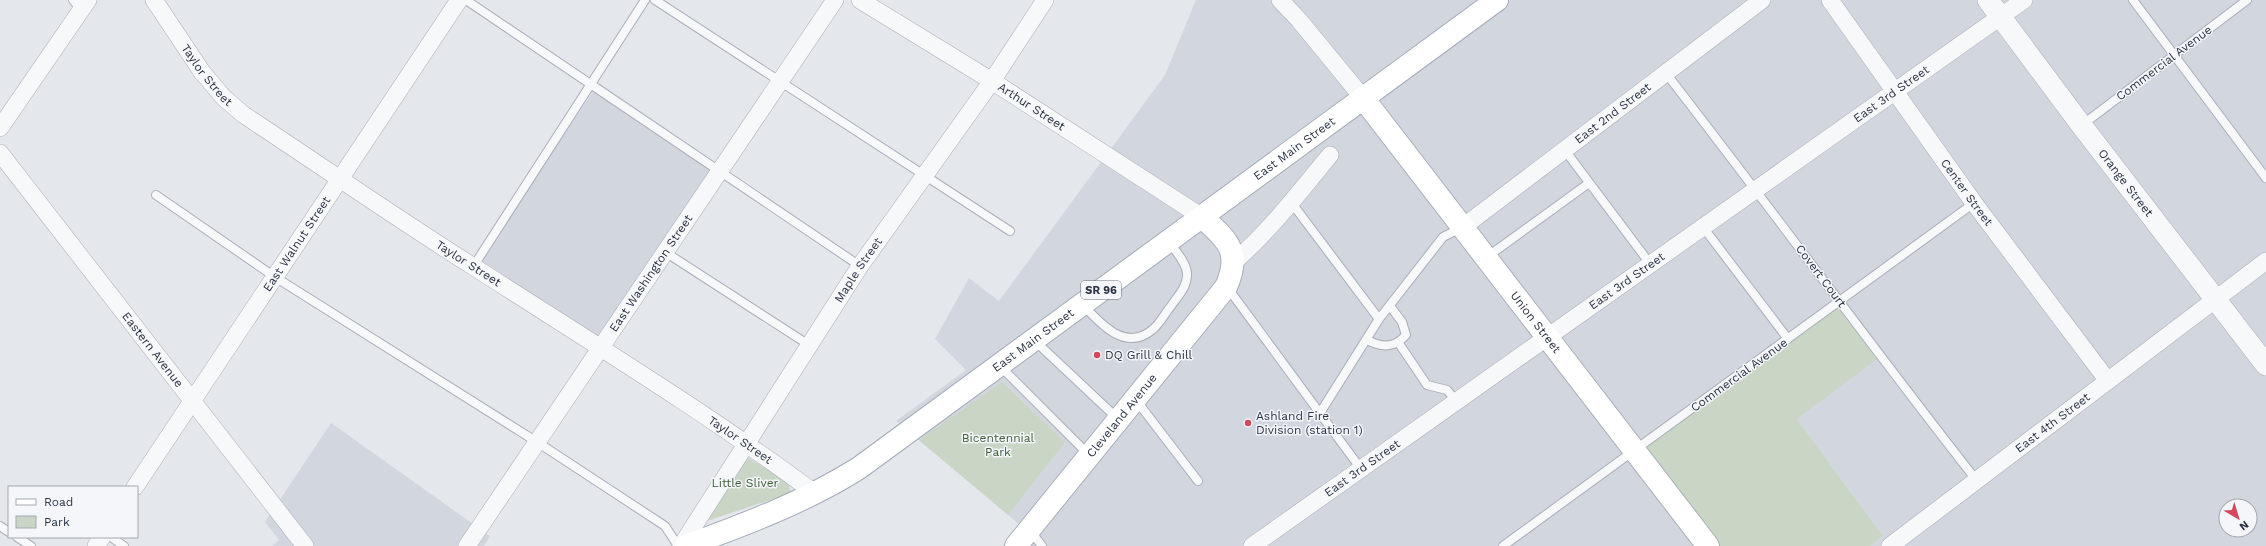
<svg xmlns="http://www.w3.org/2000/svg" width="2266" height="546" font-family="'Work Sans',sans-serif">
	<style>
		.built { fill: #d2d6de; fill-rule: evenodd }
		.green { fill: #c9d6c5 }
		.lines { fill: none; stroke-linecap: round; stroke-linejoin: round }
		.service-casing { stroke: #a9aeb7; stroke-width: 10 }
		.minor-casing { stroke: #a9aeb7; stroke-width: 18 }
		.tertiary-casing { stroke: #a9aeb7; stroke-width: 22 }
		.secondary-casing { stroke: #a9aeb7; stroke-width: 24 }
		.primary-casing { stroke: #a3abb8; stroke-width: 24 }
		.service { stroke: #f7f8fa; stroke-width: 8 }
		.minor { stroke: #f7f8fa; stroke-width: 17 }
		.tertiary { stroke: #f7f8fa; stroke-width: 21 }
		.secondary { stroke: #fff; stroke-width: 22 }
		.primary { stroke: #fff; stroke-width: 22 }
		.poi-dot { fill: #d1495b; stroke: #f4f6f9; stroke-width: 1.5 }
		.labels { text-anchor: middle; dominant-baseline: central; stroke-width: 3; stroke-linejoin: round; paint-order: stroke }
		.shield { fill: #f4f6f9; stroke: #676e7b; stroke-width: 1 }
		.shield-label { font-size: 11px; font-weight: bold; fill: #2b3445 }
		.street-label { font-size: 12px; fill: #2b3445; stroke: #f4f6f9 }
		.poi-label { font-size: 12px; fill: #2b3445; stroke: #f4f6f9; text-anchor: start }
		.park-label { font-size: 12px; fill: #3f6138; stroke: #f4f6f9 }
	</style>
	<rect width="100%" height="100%" fill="#e4e7ec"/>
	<path class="built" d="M 1196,0 L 2266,0 L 2266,546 L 1870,546 L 1883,536 L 1797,419 L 1876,359 L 1836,307 L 1718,546 L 1003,546 L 1019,524 L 896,421 L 966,370 L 935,339 L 969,278 L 999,301 L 1165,75 ZM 2226,506 L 2250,506 L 2250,530 L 2226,530 Z
		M 599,83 L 721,166 L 597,347 L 475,265 Z
		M 331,423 L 490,536 L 484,546 L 272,546 L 279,540 L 265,522 Z"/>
	<path class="green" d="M 1836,306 L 1877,359 L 1797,419 L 1883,536 L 1870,546 L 1718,546 L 1645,448 Z
		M 1002,382 L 1065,442 L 1008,515 L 919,440 Z
		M 738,451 L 788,483 L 791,493 L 689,527 Z"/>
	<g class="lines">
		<g class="service-casing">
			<path id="service" d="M 73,0 L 81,10
				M 466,0 L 860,266
				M 655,0 L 1010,231
				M 2133,0 L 2266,178
				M 1665,72 C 1770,207 1871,346 1977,481
				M 2082,125 L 2247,0
				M 1564,149 L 1651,265
				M 156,195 L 275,277 L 537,442 L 665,526 L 678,546
				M 1291,202 L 1379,319
				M 1703,227 L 1788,339
				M 665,252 L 809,345
				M 1487,257 L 1589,183
				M 473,267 L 645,0
				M 1227,287 L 1361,469
				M 1083,305 C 1101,324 1125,352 1152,330 C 1160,324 1165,313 1171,306 C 1178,296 1188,286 1187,273 C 1186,262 1175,250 1168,241
				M 1367,340 C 1381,347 1394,349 1406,335 L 1402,322 L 1390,306
				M 1035,341 L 1118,419
				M 1398,342 L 1427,385 L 1447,390 L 1457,402
				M 1000,366 L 1089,455
				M 1136,400 L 1198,481
				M 1320,413 L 1379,319 L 1404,287 L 1443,237 L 1461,228
				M 0,526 L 9,532
				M 1030,530 L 1042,546
				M 17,537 L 31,546
				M 111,537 L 124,546
				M 1503,546 L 1974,203"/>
		</g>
		<g class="minor-casing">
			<g id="minor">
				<path id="s1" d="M 154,0 L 202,72 L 224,98 L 244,115 C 320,165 396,218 474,267 C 589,341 706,412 816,494"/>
				<path id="s2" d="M 860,0 L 992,81 L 1202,217"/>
				<path d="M 1280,0 L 1299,20 L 1363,98"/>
				<path id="s3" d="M 1830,0 L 1974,203 L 2108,381"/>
				<path d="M 0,128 L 88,0"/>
				<path id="s4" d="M 0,153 L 305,546"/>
				<path id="s5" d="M 1463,227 L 1762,0"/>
				<path d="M 1234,262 C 1270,230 1300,192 1330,155"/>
				<path id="s6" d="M 135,487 L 459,0"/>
				<path d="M 96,546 L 102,537"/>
				<path id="s7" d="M 467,546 L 835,0"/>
				<path id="s8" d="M 681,546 L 860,266 L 992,81 L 1045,0"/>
				<path id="s9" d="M 1252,546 L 2024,0"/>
				<path id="s10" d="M 1890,546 L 2266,261"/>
			</g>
		</g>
		<g class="tertiary-casing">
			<g id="tertiary">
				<path id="s11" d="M 1988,0 L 2082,126 L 2266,365"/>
			</g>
		</g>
		<g class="secondary-casing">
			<g id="secondary">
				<path id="s12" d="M 1363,98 L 1708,546"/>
				<path id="s13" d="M 1016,546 L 1226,287 C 1242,251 1227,240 1202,217"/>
			</g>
		</g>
		<g class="primary-casing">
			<g id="primary">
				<path id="s14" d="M 686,546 C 746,524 805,502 859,468 L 1497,0"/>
			</g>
		</g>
		<use href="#service" class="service"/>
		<use href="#minor" class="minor"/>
		<use href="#tertiary" class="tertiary"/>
		<use href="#secondary" class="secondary"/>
		<use href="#primary" class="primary"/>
	</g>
	<g class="poi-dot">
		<circle cx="1097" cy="355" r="4"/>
		<circle cx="1248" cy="423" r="4"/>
	</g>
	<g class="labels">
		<rect class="shield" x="1081" y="281" width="40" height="18" rx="3"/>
		<g class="shield-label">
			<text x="1101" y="290">SR 96</text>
		</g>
		<g class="street-label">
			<text transform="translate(2164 63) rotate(-37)">Commercial Avenue</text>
			<text stroke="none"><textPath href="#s1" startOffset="92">Taylor Street</textPath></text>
			<text stroke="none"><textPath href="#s9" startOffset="783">East 3rd Street</textPath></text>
			<text stroke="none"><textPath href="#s2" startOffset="202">Arthur Street</textPath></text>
			<text stroke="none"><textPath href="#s5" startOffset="188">East 2nd Street</textPath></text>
			<text stroke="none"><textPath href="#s14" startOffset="730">East Main Street</textPath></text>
			<text stroke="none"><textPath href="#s11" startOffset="229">Orange Street</textPath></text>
			<text stroke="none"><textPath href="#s3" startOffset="236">Center Street</textPath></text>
			<text stroke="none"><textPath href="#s6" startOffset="292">East Walnut Street</textPath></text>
			<text stroke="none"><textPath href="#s1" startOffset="416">Taylor Street</textPath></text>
			<text stroke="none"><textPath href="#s8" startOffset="328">Maple Street</textPath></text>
			<text stroke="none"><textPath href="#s7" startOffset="329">East Washington Street</textPath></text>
			<text transform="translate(1821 276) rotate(53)">Covert Court</text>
			<text stroke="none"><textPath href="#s9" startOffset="459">East 3rd Street</textPath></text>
			<text stroke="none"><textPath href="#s12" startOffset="283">Union Street</textPath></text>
			<text stroke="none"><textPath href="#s14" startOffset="406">East Main Street</textPath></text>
			<text stroke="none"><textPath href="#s4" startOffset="249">Eastern Avenue</textPath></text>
			<text transform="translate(1739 375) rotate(-36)">Commercial Avenue</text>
			<text stroke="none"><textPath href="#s13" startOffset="168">Cleveland Avenue</textPath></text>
			<text stroke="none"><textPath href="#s10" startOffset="204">East 4th Street</textPath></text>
			<text stroke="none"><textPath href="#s1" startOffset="740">Taylor Street</textPath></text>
			<text stroke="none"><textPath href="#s9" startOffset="135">East 3rd Street</textPath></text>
		</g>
		<g class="poi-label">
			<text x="1105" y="355">DQ Grill &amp; Chill</text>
			<text x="1256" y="416">Ashland Fire<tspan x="1256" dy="14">Division (station 1)</tspan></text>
		</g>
		<g class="park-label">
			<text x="998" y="438">Bicentennial<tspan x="998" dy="14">Park</tspan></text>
			<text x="745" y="483">Little Sliver</text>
		</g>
	</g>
	<rect x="8" y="486" width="130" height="52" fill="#f4f6f9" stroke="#a4a8b1"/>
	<rect x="16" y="499" width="20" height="6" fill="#ffffff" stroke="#a4a8b1"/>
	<text x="44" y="506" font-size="12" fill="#2b3445">Road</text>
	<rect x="16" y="516" width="20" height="12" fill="#c9d6c5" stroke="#a4a8b1"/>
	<text x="44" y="526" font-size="12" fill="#2b3445">Park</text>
	<g transform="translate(2238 518) rotate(142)"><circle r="19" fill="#f4f6f9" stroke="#a4a8b1"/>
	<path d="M0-3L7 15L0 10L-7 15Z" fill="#d1495b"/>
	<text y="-6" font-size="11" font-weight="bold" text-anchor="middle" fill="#2b3445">N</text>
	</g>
</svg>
